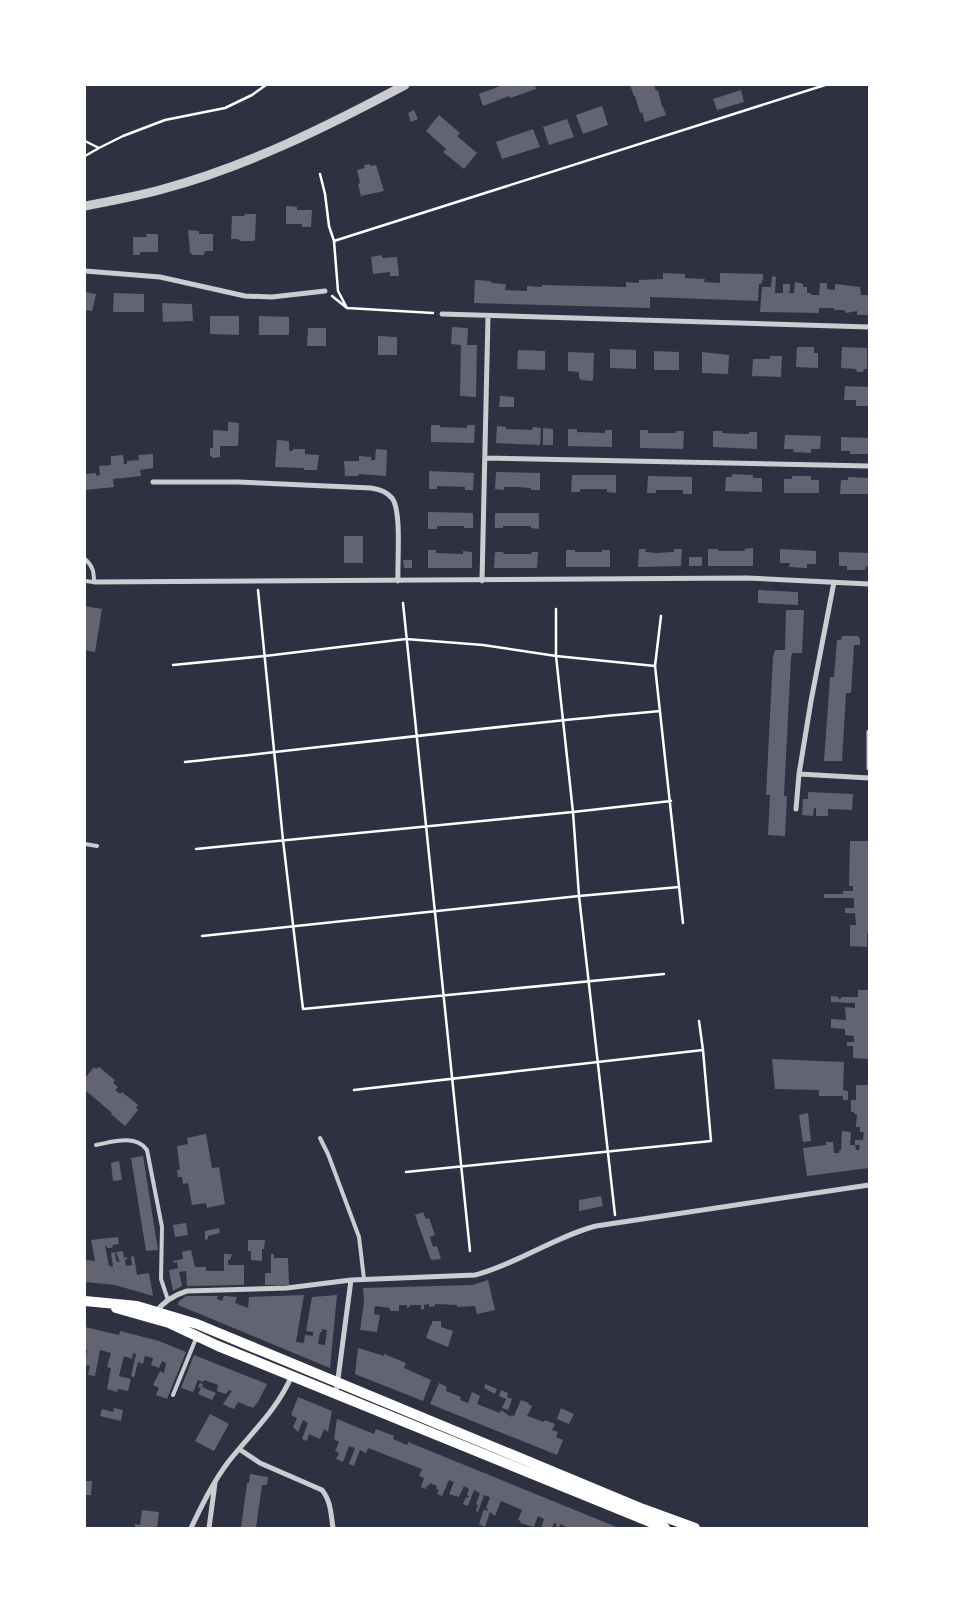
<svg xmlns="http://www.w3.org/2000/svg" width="954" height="1613" font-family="Inter,sans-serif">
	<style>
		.building { fill: #626471; fill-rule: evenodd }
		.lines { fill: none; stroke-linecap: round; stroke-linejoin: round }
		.path { stroke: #fff; stroke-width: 2.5 }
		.service { stroke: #caccd0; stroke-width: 4 }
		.minor { stroke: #caccd0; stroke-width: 5 }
		.tertiary { stroke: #caccd0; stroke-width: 9 }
		.secondary { stroke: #fff; stroke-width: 10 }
	</style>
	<rect width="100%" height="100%" fill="#2d3142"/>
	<path class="building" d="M 503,85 L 535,85 L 536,89 L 510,98 L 509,96 L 483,106 L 479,94 Z
		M 630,85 L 654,85 L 656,91 L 658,90 L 662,107 L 663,107 L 666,115 L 645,122 L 642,112 L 640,113 L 635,96 L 634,96 Z
		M 741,90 L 744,102 L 717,110 L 713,99 Z
		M 602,106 L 608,125 L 583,134 L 576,115 Z
		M 414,110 L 418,119 L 411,122 L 408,113 Z
		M 439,115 L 460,133 L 457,136 L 477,153 L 464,169 L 443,152 L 446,149 L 426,131 Z
		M 567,119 L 574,137 L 549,145 L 543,127 Z
		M 533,129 L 540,147 L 502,159 L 496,142 Z
		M 370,164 L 370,166 L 376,165 L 384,191 L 361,196 L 358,184 L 360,183 L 357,170 L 365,168 L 364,165 Z
		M 286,206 L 297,207 L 297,210 L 312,210 L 311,227 L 302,227 L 302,224 L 286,224 Z
		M 245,214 L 256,214 L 255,240 L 253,241 L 240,241 L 238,239 L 231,239 L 232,216 L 244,216 Z
		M 188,230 L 199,231 L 199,234 L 213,234 L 213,251 L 205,251 L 204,255 L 193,255 L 190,253 Z
		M 146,234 L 158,234 L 158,252 L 140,252 L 140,255 L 133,255 L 133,237 L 147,237 Z
		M 382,255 L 382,258 L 397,257 L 399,276 L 390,276 L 390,272 L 373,274 L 371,257 Z
		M 663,273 L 685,274 L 685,278 L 705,279 L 704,282 L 720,283 L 720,273 L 763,274 L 763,279 L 761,284 L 759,284 L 758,301 L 650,297 L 650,308 L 474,303 L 475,280 L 491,281 L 491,283 L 506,284 L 505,290 L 527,291 L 527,286 L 542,287 L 542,285 L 626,287 L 626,282 L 639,283 L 639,280 L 663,279 Z
		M 772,276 L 776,277 L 775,293 L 783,293 L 783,284 L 790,284 L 790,291 L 788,293 L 794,293 L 795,282 L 803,284 L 803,287 L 807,287 L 807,293 L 811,293 L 811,295 L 819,295 L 820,283 L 827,283 L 827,289 L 835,290 L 835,284 L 860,287 L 861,295 L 869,295 L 869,315 L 857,315 L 857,311 L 846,313 L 844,310 L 834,310 L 834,308 L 819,308 L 819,313 L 760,312 L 762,287 L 771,287 Z
		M 85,292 L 96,294 L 92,311 L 85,310 Z
		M 114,293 L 144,294 L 144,312 L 113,312 Z
		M 162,303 L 192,304 L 193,321 L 163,322 Z
		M 210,316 L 239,316 L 239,335 L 210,334 Z
		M 259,316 L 289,317 L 289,335 L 259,335 Z
		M 452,327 L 468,328 L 467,345 L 477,345 L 476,397 L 460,396 L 461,345 L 451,344 Z
		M 308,328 L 326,328 L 326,346 L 307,346 Z
		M 378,336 L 397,337 L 397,355 L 378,355 Z
		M 797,347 L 814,347 L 814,353 L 818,353 L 818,368 L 796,367 Z
		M 842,347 L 867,348 L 867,369 L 864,369 L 863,372 L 857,372 L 856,369 L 841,368 Z
		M 610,349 L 636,350 L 636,369 L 610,368 Z
		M 518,350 L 545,351 L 545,370 L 517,369 Z
		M 654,351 L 679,352 L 679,370 L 654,370 Z
		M 568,352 L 594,353 L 593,380 L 591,381 L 581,380 L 579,378 L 579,372 L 568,371 Z
		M 702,352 L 729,355 L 728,374 L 702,373 Z
		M 770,356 L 782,356 L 781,377 L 752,376 L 753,359 L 770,359 Z
		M 845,386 L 869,387 L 869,406 L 856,406 L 856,400 L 844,400 Z
		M 500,396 L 514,397 L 514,407 L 499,407 Z
		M 228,422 L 239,423 L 238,446 L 220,446 L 220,457 L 213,458 L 210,455 L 210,448 L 213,448 L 213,430 L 228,431 Z
		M 431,425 L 440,425 L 440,427 L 467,428 L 467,425 L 475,425 L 474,443 L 431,442 Z
		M 497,426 L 506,427 L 506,429 L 532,430 L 533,427 L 541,428 L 540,445 L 496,443 Z
		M 543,428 L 553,429 L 553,445 L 543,445 Z
		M 568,429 L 577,429 L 577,432 L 605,433 L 605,430 L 612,430 L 612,447 L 568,446 Z
		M 640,430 L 648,430 L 648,433 L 676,433 L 676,431 L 684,431 L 683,449 L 640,448 Z
		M 713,431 L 722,431 L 722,433 L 745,434 L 749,434 L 749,432 L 757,432 L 757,449 L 713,447 Z
		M 785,435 L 821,436 L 820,449 L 811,449 L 811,453 L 793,452 L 794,449 L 784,449 Z
		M 841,437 L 869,438 L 868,454 L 850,454 L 850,451 L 841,451 Z
		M 277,440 L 289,441 L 289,451 L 293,451 L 293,449 L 305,449 L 305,454 L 319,455 L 317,470 L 304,470 L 304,468 L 275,467 Z
		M 376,449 L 387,450 L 386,476 L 359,474 L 358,476 L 345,476 L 344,461 L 359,461 L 359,456 L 371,457 L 371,460 L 375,460 Z
		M 153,454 L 153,468 L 140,470 L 141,476 L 113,479 L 114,487 L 85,490 L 85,474 L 96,473 L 96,476 L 100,475 L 99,466 L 111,465 L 111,456 L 123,455 L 124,464 L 127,464 L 127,461 L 139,460 L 138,455 Z
		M 429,471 L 474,473 L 473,490 L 465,490 L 465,487 L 437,486 L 437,489 L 429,489 Z
		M 496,472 L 540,473 L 540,490 L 531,490 L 531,488 L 517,487 L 504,487 L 504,490 L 495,489 Z
		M 732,474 L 753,475 L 753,478 L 762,478 L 762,492 L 725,491 L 726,477 L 732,477 Z
		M 572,475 L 616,475 L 616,493 L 607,492 L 607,489 L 580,489 L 580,492 L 571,492 Z
		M 648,476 L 692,477 L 692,494 L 683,494 L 683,490 L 656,490 L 656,493 L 647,493 Z
		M 792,476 L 811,476 L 811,480 L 819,480 L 819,493 L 784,493 L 784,479 L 792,479 Z
		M 848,477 L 869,478 L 869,494 L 840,494 L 841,480 L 848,480 Z
		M 428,512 L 473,513 L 473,528 L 464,528 L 464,526 L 437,526 L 437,529 L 428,529 Z
		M 495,513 L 539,513 L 539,529 L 531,528 L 531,526 L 503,526 L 503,528 L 495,528 Z
		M 344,536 L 363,536 L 363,563 L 344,563 Z
		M 753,548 L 753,566 L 708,566 L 708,549 L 718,549 L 718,551 L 745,551 L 744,549 Z
		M 639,549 L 646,549 L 645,552 L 657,553 L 674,552 L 674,549 L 682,549 L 681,566 L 638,567 Z
		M 780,549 L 816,551 L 816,564 L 807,564 L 807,568 L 789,567 L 790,563 L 780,563 Z
		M 428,550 L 436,550 L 436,553 L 463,554 L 463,551 L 472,552 L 472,568 L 428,568 Z
		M 566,550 L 575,550 L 575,552 L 602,552 L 602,550 L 610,550 L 610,567 L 566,567 Z
		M 495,552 L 503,552 L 504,554 L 531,554 L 532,552 L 538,552 L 537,568 L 494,568 Z
		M 839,552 L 869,553 L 869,567 L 866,566 L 865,570 L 847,570 L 847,566 L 839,566 Z
		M 689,557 L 702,557 L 702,566 L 689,566 Z
		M 403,560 L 412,560 L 412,568 L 404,568 Z
		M 758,590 L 798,592 L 798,605 L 758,603 Z
		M 85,606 L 102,609 L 95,652 L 85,650 Z
		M 786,610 L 804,610 L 802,653 L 792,653 L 791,658 L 784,796 L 787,796 L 785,836 L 768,835 L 770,795 L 766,795 L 773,657 L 775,650 L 785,650 Z
		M 842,636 L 858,636 L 860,639 L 860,645 L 854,645 L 851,693 L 846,693 L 842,761 L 824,761 L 830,677 L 834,677 L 837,640 L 841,640 Z
		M 808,792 L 853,794 L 852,810 L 828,809 L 828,816 L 816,816 L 816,808 L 814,808 L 813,816 L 802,815 L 803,799 L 808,799 Z
		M 850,841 L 869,841 L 869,933 L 867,933 L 867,947 L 850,946 L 850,925 L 856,925 L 855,913 L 845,913 L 845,908 L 854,908 L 854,898 L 824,898 L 824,894 L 843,894 L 843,891 L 853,891 L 853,886 L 849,886 Z
		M 858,990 L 869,990 L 869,1059 L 853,1058 L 853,1046 L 847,1046 L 847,1042 L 854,1042 L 854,1036 L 845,1035 L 845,1029 L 831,1028 L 831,1019 L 846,1020 L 845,1007 L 855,1008 L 855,1003 L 831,1002 L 831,996 L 839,997 L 838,999 L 841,999 L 841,997 L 858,997 Z
		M 772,1059 L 844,1062 L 843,1090 L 848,1091 L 848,1100 L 843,1100 L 843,1096 L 819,1096 L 819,1090 L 775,1089 Z
		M 94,1067 L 96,1069 L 99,1067 L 115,1080 L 113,1083 L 118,1087 L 115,1090 L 120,1094 L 122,1092 L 138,1105 L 136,1107 L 138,1110 L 125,1126 L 111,1114 L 112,1113 L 85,1090 L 85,1078 Z
		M 856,1085 L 869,1085 L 869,1168 L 807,1176 L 803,1148 L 826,1145 L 826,1142 L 833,1142 L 834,1153 L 839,1153 L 839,1151 L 841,1150 L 842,1131 L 851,1132 L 850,1145 L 855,1145 L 856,1150 L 859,1150 L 860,1145 L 855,1145 L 855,1140 L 863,1140 L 864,1132 L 860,1132 L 860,1127 L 856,1127 L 857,1114 L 854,1114 L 854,1112 L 851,1112 L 851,1100 L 856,1100 Z
		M 808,1113 L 811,1141 L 803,1142 L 799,1115 Z
		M 206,1134 L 212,1168 L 219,1167 L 225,1204 L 207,1208 L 206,1203 L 192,1205 L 188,1183 L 183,1184 L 182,1177 L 178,1177 L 177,1170 L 180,1170 L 177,1146 L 188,1144 L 187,1138 Z
		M 143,1156 L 158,1250 L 146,1251 L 131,1158 Z
		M 119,1161 L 122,1180 L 113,1181 L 111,1163 Z
		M 601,1196 L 603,1206 L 579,1211 L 579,1200 Z
		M 423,1212 L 426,1219 L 429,1218 L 435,1235 L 430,1237 L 433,1247 L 437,1246 L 441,1259 L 431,1260 L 415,1215 Z
		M 186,1223 L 188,1235 L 175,1237 L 173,1225 Z
		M 219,1228 L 220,1233 L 208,1236 L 208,1239 L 205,1240 L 205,1231 Z
		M 118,1237 L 119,1244 L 112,1245 L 113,1247 L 110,1248 L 107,1248 L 107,1246 L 105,1246 L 109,1266 L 113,1267 L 111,1253 L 115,1252 L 116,1261 L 120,1262 L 116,1252 L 123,1251 L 124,1258 L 127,1257 L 127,1259 L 125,1260 L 126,1266 L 132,1265 L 131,1257 L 134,1256 L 137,1275 L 149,1273 L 153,1296 L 115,1285 L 85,1282 L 85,1260 L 95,1261 L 91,1240 Z
		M 248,1240 L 265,1240 L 264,1249 L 262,1249 L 262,1261 L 251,1260 L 251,1251 L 248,1251 Z
		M 191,1250 L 195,1267 L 206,1267 L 206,1271 L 224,1271 L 224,1254 L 232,1254 L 230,1260 L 228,1260 L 228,1265 L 244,1265 L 244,1285 L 187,1286 L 186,1271 L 179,1272 L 182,1286 L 173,1291 L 169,1270 L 178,1268 L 177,1262 L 174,1263 L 173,1261 L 183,1259 L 182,1252 Z
		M 271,1254 L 274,1254 L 274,1258 L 288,1258 L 289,1285 L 265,1285 L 265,1273 L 271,1273 Z
		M 488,1280 L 495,1310 L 477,1314 L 475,1306 L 457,1307 L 457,1305 L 435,1304 L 435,1306 L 429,1307 L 429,1304 L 424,1305 L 424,1309 L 421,1310 L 421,1305 L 410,1305 L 410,1307 L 407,1308 L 407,1305 L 399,1305 L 399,1311 L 390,1311 L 390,1308 L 375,1306 L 374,1314 L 380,1315 L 377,1332 L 360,1330 L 364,1302 L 363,1288 L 472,1285 Z
		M 304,1295 L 296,1342 L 304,1343 L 305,1335 L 313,1336 L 313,1332 L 306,1331 L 312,1297 L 337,1295 L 330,1368 L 178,1305 L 179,1301 L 186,1296 L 218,1296 L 217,1299 L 222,1301 L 224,1296 L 237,1297 L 235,1303 L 248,1308 L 249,1297 ZM 322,1329 L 327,1330 L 325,1345 L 318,1344 L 320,1332 L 322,1332 Z
		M 432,1321 L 441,1321 L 441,1327 L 453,1331 L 448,1347 L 426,1338 L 431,1324 L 432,1325 Z
		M 85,1327 L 119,1335 L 120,1331 L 159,1341 L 186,1352 L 167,1399 L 156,1395 L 159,1388 L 153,1385 L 160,1371 L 164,1373 L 166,1363 L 162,1361 L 159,1368 L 151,1365 L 153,1358 L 145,1356 L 143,1364 L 138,1362 L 134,1378 L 131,1376 L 136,1354 L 133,1353 L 132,1359 L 124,1356 L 119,1376 L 131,1379 L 128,1391 L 118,1389 L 117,1392 L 107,1389 L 111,1368 L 107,1367 L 111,1353 L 100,1350 L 95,1376 L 88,1375 L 90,1366 L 85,1365 L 87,1350 L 85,1350 Z
		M 358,1348 L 384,1356 L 384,1354 L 406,1363 L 404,1368 L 431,1380 L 423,1401 L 355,1374 Z
		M 194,1355 L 267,1384 L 258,1402 L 253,1408 L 238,1402 L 234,1409 L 229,1407 L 223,1404 L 232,1391 L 229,1390 L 226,1394 L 217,1391 L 218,1385 L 204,1380 L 203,1382 L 198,1380 L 193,1392 L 181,1388 Z
		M 200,1383 L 203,1384 L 202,1387 L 216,1393 L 212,1400 L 198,1394 L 201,1388 L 198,1387 Z
		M 439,1383 L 447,1387 L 446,1391 L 461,1397 L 460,1400 L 468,1403 L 472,1392 L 480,1396 L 477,1404 L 500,1413 L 501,1410 L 511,1417 L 511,1415 L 514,1416 L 521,1400 L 529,1403 L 528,1404 L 532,1406 L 527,1416 L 544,1422 L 545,1420 L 555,1424 L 552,1430 L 558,1432 L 556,1437 L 563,1440 L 557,1455 L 430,1404 Z
		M 485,1384 L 497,1389 L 495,1394 L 484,1388 Z
		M 501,1390 L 508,1393 L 507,1397 L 512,1399 L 508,1410 L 502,1408 L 506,1399 L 499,1396 Z
		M 298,1397 L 332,1411 L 328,1432 L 324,1429 L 320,1439 L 309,1434 L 307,1441 L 302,1439 L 308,1423 L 303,1420 L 298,1432 L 293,1427 L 297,1418 L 291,1415 Z
		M 114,1408 L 123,1410 L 121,1421 L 100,1416 L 102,1409 L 113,1412 Z
		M 561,1408 L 574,1414 L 569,1424 L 557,1419 Z
		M 210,1414 L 229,1424 L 214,1451 L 195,1441 Z
		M 337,1419 L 374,1434 L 376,1429 L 394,1436 L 393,1439 L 407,1445 L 408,1442 L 619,1528 L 566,1528 L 567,1527 L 560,1524 L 559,1528 L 555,1528 L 557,1524 L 554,1523 L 552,1528 L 541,1528 L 544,1519 L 538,1516 L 534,1527 L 520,1523 L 521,1521 L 518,1520 L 522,1510 L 501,1501 L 495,1516 L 490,1512 L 485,1527 L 479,1524 L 484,1509 L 487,1511 L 488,1509 L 486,1508 L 490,1497 L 484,1495 L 478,1512 L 476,1511 L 478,1505 L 476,1504 L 480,1493 L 474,1490 L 468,1506 L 463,1504 L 466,1497 L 468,1498 L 469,1496 L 467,1495 L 469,1489 L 464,1486 L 459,1497 L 449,1494 L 454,1482 L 449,1480 L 442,1496 L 437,1494 L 439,1490 L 436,1489 L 437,1486 L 430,1483 L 429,1486 L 427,1485 L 426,1489 L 421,1487 L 424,1478 L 419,1476 L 422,1469 L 368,1448 L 366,1453 L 360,1450 L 354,1466 L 349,1464 L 355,1448 L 349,1446 L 343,1462 L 336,1459 L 339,1453 L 335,1451 L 339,1442 L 334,1439 Z
		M 250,1474 L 268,1477 L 267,1485 L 262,1485 L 256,1528 L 241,1528 L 247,1483 L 249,1483 Z
		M 85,1481 L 92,1481 L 91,1495 L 85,1495 Z
		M 142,1510 L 159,1512 L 157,1528 L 135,1528 L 135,1524 L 140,1525 Z"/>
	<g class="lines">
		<path class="path" d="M 85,141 L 99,148 L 123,136 L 165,120 L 225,108 L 252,95 L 266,85
			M 85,156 L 99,148
			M 320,174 L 325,194 L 329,226 L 334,241 L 338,291 L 347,308
			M 334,241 L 825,85
			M 332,296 L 347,308 L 433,313
			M 258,590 L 283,840 L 303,1009 L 664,974
			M 403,603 L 470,1251
			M 556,609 L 556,656 L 573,812 L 579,896 L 615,1215
			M 173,665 L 265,656 L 406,639 L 483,645 L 556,656 L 655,666 L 661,616
			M 655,666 L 683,923
			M 185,762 C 343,745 501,725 660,711
			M 196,849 L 573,812 L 671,801
			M 202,936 L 579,896 L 679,887
			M 354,1090 L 703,1050 L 699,1021
			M 406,1172 L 711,1141 L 703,1050"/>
		<path class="service" d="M 85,559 C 93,566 94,572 94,582 L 85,581
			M 85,844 L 97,846
			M 320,1138 L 328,1154 L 359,1237 L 364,1279
			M 96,1145 C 112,1142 136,1134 147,1150 L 162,1227 L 161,1279 L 168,1300
			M 173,1395 L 197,1336"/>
		<path class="minor" d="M 85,271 L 160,277 L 245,296 L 272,297 L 325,291
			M 442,314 L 869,327
			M 485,458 L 869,466
			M 153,482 L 238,482 L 371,488 C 379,489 386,491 392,498 C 402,511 397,563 398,581
			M 482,581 L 488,316
			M 94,582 L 747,578 L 869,584
			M 834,582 L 811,701 L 799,774 L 869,778
			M 869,732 L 869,768
			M 796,809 L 799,774
			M 155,1313 C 163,1302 174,1295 187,1291 L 287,1288 L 351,1280 L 475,1275 C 517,1264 554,1237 596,1226 L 869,1185
			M 336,1394 L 351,1280
			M 239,1449 L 260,1463 L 322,1490 C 331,1501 331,1515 333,1528
			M 191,1528 C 202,1505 213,1482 229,1461 C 251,1433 278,1409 292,1375
			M 209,1528 L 215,1483"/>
		<path class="tertiary" d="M 85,206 C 111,201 138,196 163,189 C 248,166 328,126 405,85"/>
		<path class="secondary" d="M 85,1301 L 137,1306 L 197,1324 L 643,1509 L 695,1528
			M 116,1308 L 169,1323 L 218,1346 L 665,1528"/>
	</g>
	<rect width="954" height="1613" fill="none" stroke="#ffffff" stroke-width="172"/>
</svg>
